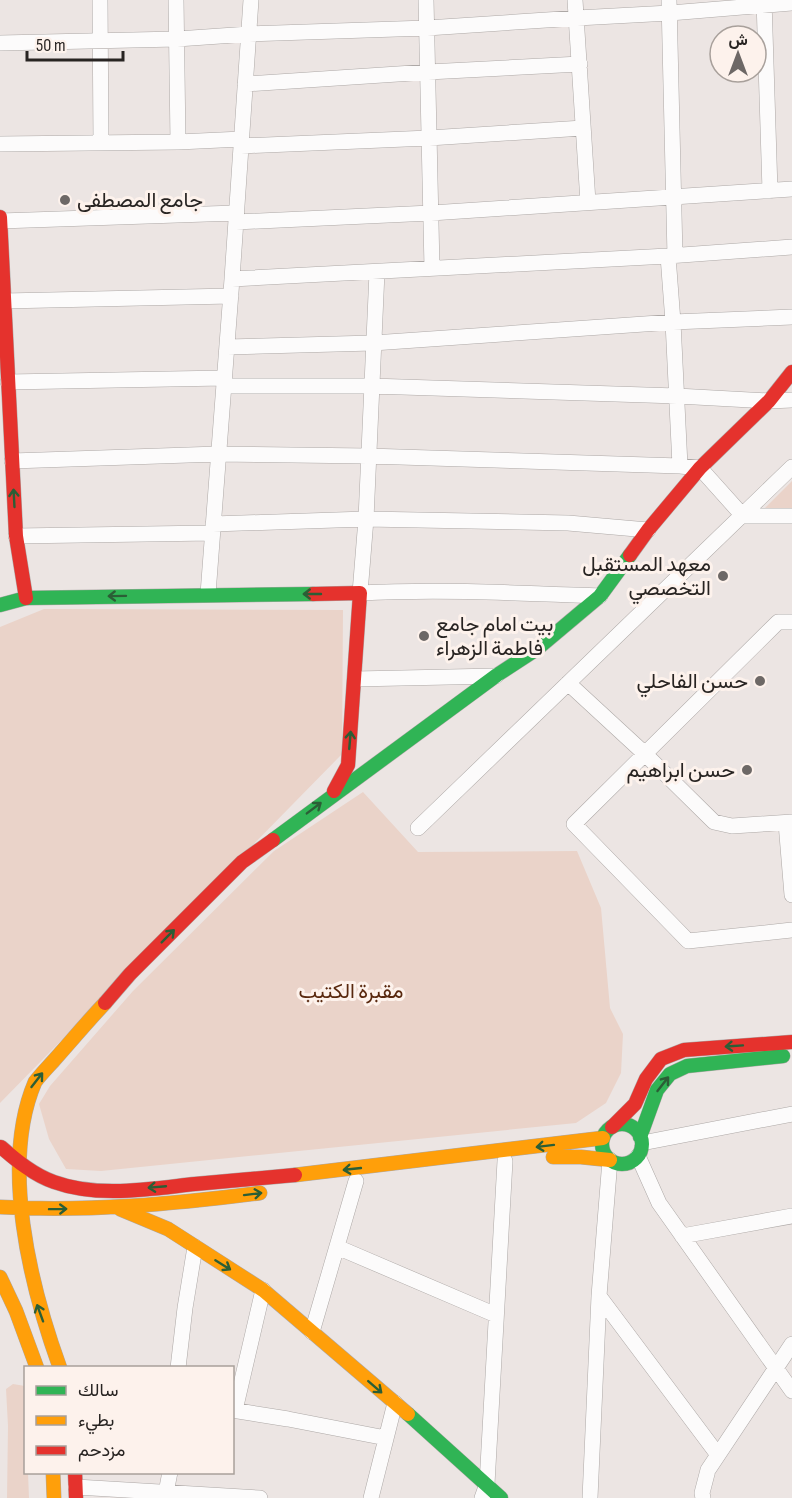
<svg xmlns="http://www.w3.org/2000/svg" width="792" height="1498" font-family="'Sofia Sans Condensed',Vazirmatn,sans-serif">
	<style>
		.green { fill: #ead3c9 }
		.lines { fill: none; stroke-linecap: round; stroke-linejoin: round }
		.street-casing { stroke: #ada8a6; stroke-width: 16 }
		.fast-casing { stroke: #ada8a6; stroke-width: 15 }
		.slow-casing { stroke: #ada8a6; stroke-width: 15 }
		.jam-casing { stroke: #ada8a6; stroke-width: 15 }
		.street { stroke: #fcfbfb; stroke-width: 15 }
		.fast { stroke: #30b455; stroke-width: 14 }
		.slow { stroke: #ff9f0a; stroke-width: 14 }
		.jam { stroke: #e5322d; stroke-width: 14 }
		.oneway { stroke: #2b5e36 }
		.poi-dot { fill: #6d6866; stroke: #fdf2ec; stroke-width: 2 }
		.labels { text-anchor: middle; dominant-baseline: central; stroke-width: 6; stroke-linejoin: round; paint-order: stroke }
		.poi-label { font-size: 21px; fill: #282422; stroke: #fdf2ec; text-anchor: end }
		.park-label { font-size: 21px; fill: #59280e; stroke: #fdf2ec }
	</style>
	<rect width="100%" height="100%" fill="#ece5e3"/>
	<path class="green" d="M 792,481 L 792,510 L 763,510 Z
		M 44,609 L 343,610 L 342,754 L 0,1103 L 0,627 Z
		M 363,792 L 418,852 L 577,851 L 601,908 L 610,1008 L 623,1034 L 621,1073 L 606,1103 L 576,1123 L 101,1171 L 66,1169 L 49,1139 L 39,1104 L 50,1086 L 133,991 L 274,851 Z
		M 13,1384 L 25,1386 L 26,1472 L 28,1473 L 29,1498 L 7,1498 L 8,1426 L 6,1389 Z"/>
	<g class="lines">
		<g class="street-casing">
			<path id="street" d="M 100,0 L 101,143
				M 176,0 L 178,142
				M 426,0 L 432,268
				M 575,0 L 588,202
				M 669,0 L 675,256
				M 764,0 L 770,191
				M 0,43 L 177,39 L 249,34 L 427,28 L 577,18 L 670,13 L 792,3
				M 245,84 L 428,72 L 580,64
				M 0,144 L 178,142 L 242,139
				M 241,146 L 429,138 L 583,128
				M 0,221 L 236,213
				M 236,222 L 431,213 L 792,189
				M 668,256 L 673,322 L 680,466
				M 377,272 L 366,519 L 360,593 C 440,589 520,593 600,596
				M 232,279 L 668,256 L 792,247
				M 4,301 L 231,296
				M 227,347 L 373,343 L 673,322 L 792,317
				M 8,382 L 224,378
				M 224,386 L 371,386 L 677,396 L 769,401 L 792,400
				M 12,461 L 218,454 L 368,456 L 680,466 L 700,468 L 743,516 L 792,516
				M 213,524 L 366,519 L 568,523 L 648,530
				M 16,536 L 212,533
				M 208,594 L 232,279 L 251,0
				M 792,622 L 778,622 L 574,824 L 688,941 L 792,930
				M 355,679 L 496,676
				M 568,683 L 645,754 L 714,822 L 732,826 L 792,822
				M 786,823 L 792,895
				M 418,828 L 792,467
				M 642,1143 L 792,1114
				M 638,1156 L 659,1203 L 792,1391
				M 682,1236 L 792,1216
				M 337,1247 L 496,1315
				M 599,1296 L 718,1455
				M 312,1332 L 356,1181
				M 178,1368 L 185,1308 L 195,1247
				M 232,1410 L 288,1419 L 386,1438
				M 235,1410 L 263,1290
				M 76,1487 L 260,1498
				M 165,1498 L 170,1472
				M 371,1498 L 395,1403
				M 482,1498 L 487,1484 L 505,1161
				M 590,1498 L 599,1296 L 610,1160
				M 703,1498 L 702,1493 L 708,1470 L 792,1344"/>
		</g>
		<g class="fast-casing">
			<path id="fast" d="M 0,605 L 26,598 L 313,594
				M 273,840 L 497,675 L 537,649 L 600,596 L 630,555
				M602 1144a20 20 0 1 1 40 0a20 20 0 1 1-40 0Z
				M 640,1137 L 657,1090 L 670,1074 L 687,1066 L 783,1056
				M 408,1414 L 501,1498"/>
		</g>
		<g class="slow-casing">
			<path id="slow" d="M 553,1157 L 581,1157 L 610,1160
				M 295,1175 L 603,1138
				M 0,1207 C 87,1212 173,1204 260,1193
				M 120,1209 L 168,1229 L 263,1290 L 408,1414
				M 0,1277 L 16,1311 L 37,1368
				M 60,1368 C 30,1285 0,1164 35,1082 C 41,1074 49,1066 56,1058 C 72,1040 88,1021 105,1003
				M 53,1472 L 54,1498"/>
		</g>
		<g class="jam-casing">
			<path id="jam" d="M 0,217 L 16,536 L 26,598
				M 630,555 L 648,530 L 700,468 L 769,401 L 792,372
				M 313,594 L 360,593 L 348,765 L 334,791
				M 105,1003 L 130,974 L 242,862 L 273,840
				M 612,1127 L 635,1104 L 646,1079 L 661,1059 L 684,1050 L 792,1042
				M 1,1147 C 17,1161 34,1175 54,1182 C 98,1198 149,1189 195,1184 C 228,1181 262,1178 295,1175
				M 75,1472 L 76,1498"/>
		</g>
		<use href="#street" class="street"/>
		<use href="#fast" class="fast"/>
		<use href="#slow" class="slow"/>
		<use href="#jam" class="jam"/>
	</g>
	<defs><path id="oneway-shaft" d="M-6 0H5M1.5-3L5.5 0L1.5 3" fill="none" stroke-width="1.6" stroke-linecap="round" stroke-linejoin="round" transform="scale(1.5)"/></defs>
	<g class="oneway">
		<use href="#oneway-shaft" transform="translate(14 498) rotate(-93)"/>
		<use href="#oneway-shaft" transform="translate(312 594) rotate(180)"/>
		<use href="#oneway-shaft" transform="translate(117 596) rotate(179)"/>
		<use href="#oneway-shaft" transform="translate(350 740) rotate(-85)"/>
		<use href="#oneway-shaft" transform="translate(314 808) rotate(-37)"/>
		<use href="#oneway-shaft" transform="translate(168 936) rotate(-45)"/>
		<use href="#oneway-shaft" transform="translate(734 1046) rotate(176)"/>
		<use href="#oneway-shaft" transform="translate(37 1080) rotate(-52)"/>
		<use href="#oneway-shaft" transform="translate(663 1084) rotate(-52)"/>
		<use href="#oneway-shaft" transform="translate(545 1146) rotate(173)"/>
		<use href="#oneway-shaft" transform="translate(352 1169) rotate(174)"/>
		<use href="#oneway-shaft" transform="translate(157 1187) rotate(175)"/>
		<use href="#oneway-shaft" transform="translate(253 1194) rotate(-7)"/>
		<use href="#oneway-shaft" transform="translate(58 1209) rotate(-1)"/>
		<use href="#oneway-shaft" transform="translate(223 1265) rotate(32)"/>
		<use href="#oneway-shaft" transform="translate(40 1313) rotate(-110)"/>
		<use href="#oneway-shaft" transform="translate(375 1387) rotate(41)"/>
	</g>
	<g class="poi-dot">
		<circle cx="65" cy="200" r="6"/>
		<circle cx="723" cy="576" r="6"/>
		<circle cx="424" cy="636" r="6"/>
		<circle cx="760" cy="681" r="6"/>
		<circle cx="747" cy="770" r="6"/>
	</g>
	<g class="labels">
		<g class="poi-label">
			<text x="77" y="200" text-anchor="start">جامع المصطفى</text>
			<text x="711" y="564">معهد المستقبل<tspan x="711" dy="24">التخصصي</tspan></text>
			<text x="436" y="624" text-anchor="start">بيت امام جامع<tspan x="436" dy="24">فاطمة الزهراء</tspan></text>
			<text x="748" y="681">حسن الفاحلي</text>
			<text x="735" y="770">حسن ابراهيم</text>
		</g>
		<g class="park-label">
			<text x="351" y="991">مقبرة الكتيب</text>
		</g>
	</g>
	<rect x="24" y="1366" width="210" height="108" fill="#fdf2ec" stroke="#a8a09b" stroke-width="1.5"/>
	<rect x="36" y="1386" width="30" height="9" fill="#30b455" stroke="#a8a09b" stroke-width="1.5"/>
	<text x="78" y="1396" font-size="18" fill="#282422">سالك</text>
	<rect x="36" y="1416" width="30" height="9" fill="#ff9f0a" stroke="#a8a09b" stroke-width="1.5"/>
	<text x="78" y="1426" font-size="18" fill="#282422">بطيء</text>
	<rect x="36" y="1446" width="30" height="9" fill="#e5322d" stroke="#a8a09b" stroke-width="1.5"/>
	<text x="78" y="1456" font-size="18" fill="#282422">مزدحم</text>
	<g transform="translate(738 54)"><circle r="28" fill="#fdf2ec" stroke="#a8a09b" stroke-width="1.5"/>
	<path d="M0-4.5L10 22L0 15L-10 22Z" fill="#6d6866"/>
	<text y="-9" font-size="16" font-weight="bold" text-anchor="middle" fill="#282422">ش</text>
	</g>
	<path d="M27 51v9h96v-9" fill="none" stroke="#282422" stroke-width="3"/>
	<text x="36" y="51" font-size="18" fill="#282422" stroke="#fdf2ec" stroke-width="4.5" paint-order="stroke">50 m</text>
</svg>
